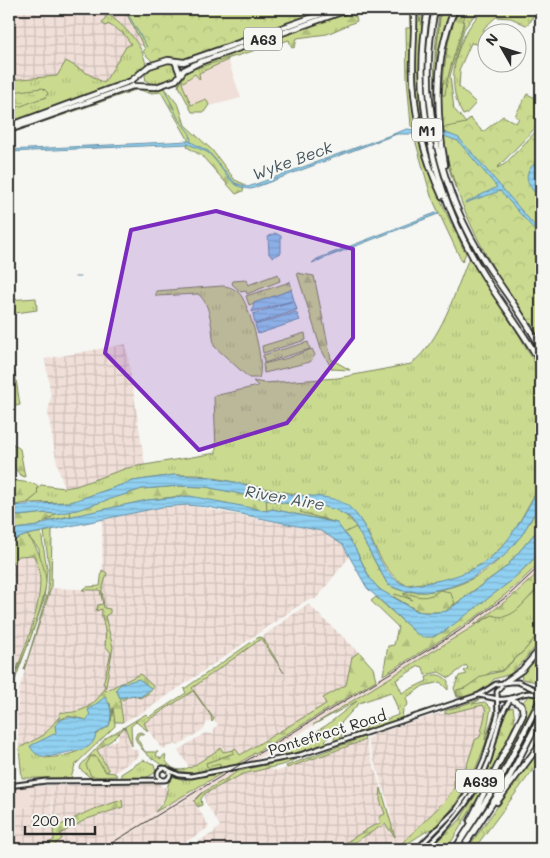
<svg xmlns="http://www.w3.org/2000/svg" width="550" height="858" font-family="Mali,sans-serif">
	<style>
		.built { fill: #f0dfd8 }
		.industrial { fill: url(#industrial-grid) }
		.grass { fill: url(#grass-tufts); stroke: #7a835d; fill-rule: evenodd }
		.forest { fill: url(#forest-firs); stroke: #7a835d; fill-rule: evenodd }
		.wetland { fill: url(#wetland-marsh); stroke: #7a835d }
		.park { fill: url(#park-crowns); stroke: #7a835d }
		.water { fill: url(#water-rules); stroke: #688ea2 }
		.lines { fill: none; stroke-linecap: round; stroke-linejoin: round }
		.stream { stroke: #688ea2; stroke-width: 1 }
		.major-casing { stroke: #2b2b2b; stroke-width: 7 }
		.highway-casing { stroke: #2b2b2b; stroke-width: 8 }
		.major { stroke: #f6f6f2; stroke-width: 3 }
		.highway { stroke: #f6f6f2; stroke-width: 4.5 }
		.rail { stroke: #2b2b2b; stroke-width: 1 }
		.marked { fill: #7b2cbf; fill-opacity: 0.2; stroke: #7b2cbf; stroke-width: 4; stroke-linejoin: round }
		.labels { text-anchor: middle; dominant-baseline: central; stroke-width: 4; stroke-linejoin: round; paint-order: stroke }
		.shield { fill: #f6f6f2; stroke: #686867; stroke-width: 1 }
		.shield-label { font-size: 14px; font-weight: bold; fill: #2b2b2b }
		.street-label { font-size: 15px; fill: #2b2b2b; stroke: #f6f6f2 }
		.water-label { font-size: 16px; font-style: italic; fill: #44545c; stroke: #f6f6f2 }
	</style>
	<defs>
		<pattern id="industrial-grid" width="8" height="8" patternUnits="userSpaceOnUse" patternTransform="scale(1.25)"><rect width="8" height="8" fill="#f0dfd8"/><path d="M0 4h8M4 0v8" fill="none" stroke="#cec0ba"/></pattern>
		<pattern id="grass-tufts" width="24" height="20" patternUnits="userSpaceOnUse" patternTransform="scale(1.25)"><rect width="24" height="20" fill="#cadb8f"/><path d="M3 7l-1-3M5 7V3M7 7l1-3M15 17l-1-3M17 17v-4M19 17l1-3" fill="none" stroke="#aebc7c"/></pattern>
		<pattern id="forest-firs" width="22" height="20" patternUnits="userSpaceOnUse" patternTransform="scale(1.25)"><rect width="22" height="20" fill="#cadb8f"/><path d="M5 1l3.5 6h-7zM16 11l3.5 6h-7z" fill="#aebc7c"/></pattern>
		<pattern id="wetland-marsh" width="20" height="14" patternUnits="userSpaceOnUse" patternTransform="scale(1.25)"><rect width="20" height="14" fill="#cadb8f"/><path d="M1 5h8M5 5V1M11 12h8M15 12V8" fill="none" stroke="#aebc7c"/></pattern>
		<pattern id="park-crowns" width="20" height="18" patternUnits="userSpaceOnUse" patternTransform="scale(1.25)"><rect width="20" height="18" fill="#cadb8f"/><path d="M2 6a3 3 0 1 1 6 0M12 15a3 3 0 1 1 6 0" fill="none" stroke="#aebc7c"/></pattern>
		<pattern id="water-rules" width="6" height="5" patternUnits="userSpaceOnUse" patternTransform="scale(1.25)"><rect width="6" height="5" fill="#90d0f1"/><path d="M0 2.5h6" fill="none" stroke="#7cb3cf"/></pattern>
	</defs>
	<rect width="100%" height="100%" fill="#f6f6f2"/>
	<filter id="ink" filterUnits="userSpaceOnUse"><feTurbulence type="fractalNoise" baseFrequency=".02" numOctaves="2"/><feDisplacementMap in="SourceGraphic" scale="10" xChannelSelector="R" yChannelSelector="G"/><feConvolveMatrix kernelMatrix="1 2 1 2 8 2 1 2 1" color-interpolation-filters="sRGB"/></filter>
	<g filter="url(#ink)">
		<path class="built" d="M 228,60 L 241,98 L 210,106 L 206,99 L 191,106 L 182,87 L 183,82 L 193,75 Z
			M 541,561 L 541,570 L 515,594 L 460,636 L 383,682 L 383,686 L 380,685 L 251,763 L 234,766 L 448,636 L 506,593 Z
			M 239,771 L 202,793 L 194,801 L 190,798 L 106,849 L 93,849 L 224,772 Z
			M 29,786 L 32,807 L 13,808 L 14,819 L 9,819 L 9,787 Z"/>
		<path class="industrial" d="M 9,9 L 124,9 L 143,45 L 133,51 L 132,73 L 9,119 Z
			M 126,344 L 145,466 L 64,489 L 56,459 L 48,413 L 51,396 L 45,359 Z
			M 187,505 L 322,531 L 339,541 L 350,556 L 316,599 L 307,600 L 145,711 L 123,722 L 119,701 L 132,695 L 140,674 L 104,691 L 101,697 L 83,711 L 61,712 L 56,721 L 44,735 L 19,748 L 17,714 L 19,689 L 51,588 L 101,590 L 103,600 L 102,520 L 162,507 Z
			M 33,555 L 38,562 L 41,599 L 17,669 L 9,677 L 9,566 L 19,556 Z
			M 306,605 L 309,605 L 359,652 L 352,657 L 346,685 L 323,698 L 327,704 L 239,755 L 235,748 L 223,752 L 221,748 L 190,768 L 178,750 L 205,733 L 214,734 L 213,729 L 218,725 L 192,688 L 261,638 L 284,673 L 262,637 Z
			M 193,691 L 213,719 L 206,723 L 204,729 L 177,746 L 176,744 L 162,749 L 143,723 Z
			M 483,705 L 486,711 L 480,738 L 475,740 L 466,769 L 454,768 L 454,788 L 445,801 L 401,845 L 399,849 L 185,849 L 213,833 L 220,826 L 205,802 L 204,794 L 243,774 L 266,768 L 278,771 L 365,740 L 391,818 L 390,809 L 367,739 L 374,734 L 434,715 Z
			M 125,727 L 131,742 L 130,747 L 138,751 L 139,756 L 114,773 L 109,771 L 96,750 L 118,739 L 119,731 Z
			M 159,783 L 162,787 L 166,787 L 166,795 L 155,812 L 93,849 L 58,849 L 55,844 L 59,834 L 87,819 L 123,807 L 122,801 L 91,810 L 55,828 L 51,787 L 54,840 L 37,849 L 9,849 L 9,819 L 14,818 L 13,808 L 31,807 L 29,786 Z
			M 192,797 L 209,827 L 196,836 L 173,849 L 106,849 Z"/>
		<path class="grass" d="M 409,9 C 416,17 409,69 411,84 C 417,135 434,192 458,237 C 461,243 463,250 466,253 L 462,262 L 431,196 L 414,136 L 416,129 L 411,126 L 407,78 L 406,28 L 410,28 Z
			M 415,9 L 418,9 L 420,22 L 423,9 L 426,9 C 417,59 420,108 430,158 L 417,100 Z
			M 440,9 L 436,56 L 438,66 L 451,12 L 449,9 L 454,9 L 439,66 L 441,148 C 433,101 432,56 440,9 Z
			M 457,9 L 479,9 L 464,29 L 450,76 L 454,109 L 466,123 L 451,171 L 456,189 C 434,132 436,66 457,9 ZM 457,15 L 464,24 L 442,95 L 448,49 Z
			M 485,9 L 530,9 L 534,14 L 531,21 L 526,25 L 511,18 L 496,17 L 484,28 L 484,39 L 480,45 L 471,43 L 459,70 L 460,72 L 459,87 L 476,103 L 466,114 L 463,115 C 443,82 457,33 485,9 Z
			M 108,14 C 125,27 142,43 146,65 L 140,75 L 9,126 L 9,80 L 57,76 L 66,61 L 104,83 L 126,47 L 131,44 L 124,34 L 108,24 L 106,26 L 102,23 Z
			M 226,55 L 228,60 L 199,73 L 200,80 L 195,74 L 182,83 L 191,105 L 206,99 L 209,105 L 204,112 L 192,112 L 177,82 L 184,72 Z
			M 167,63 L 174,64 L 178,72 L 174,78 L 154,85 L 146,81 L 145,76 L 150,69 Z
			M 469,258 L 518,333 L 541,374 L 541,483 L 510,539 L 487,561 L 461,575 L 445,580 L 406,585 C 374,569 374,523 344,504 L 199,475 L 174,475 L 133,481 L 71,502 L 27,503 L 37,495 L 37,488 L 41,485 L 64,488 L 76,486 L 127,468 L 216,453 L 214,396 L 258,386 L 253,381 L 264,383 L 338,378 L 411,364 C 442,339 454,294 469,258 Z
			M 290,282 L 292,289 L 289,291 L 249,305 L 246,296 Z
			M 222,286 C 230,286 238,290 242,297 C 251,313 265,361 259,378 L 249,378 L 214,346 C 212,331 211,303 198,294 L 156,296 L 156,291 Z
			M 36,298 L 37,310 L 9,314 L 9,300 Z
			M 305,333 L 306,340 L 263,353 L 262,346 Z
			M 9,335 L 20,405 L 10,407 L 12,421 L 9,421 Z
			M 308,342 L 310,349 L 264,363 L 263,355 Z
			M 312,349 L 315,355 L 310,362 L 264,373 L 263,364 L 288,358 Z
			M 179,486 C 214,491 250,498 285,503 C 302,505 321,502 337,511 C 361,523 368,553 382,574 C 384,577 385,581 388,584 C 397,592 412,592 423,592 C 482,588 516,550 541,502 L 541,526 L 506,567 L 451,607 L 417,611 L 384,593 L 372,582 L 358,554 L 337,523 L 272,509 L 267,511 L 182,496 L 119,505 L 47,521 L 19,517 L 77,510 L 152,488 Z
			M 52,530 L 51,588 L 24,670 L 48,592 L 49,565 L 44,532 Z
			M 41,532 L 47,569 L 44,600 L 15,680 L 10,684 L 9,681 L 14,678 L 43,598 L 39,549 L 27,535 Z
			M 541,586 L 541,630 L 525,650 L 501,671 L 491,672 L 465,688 L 457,690 L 457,695 L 464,697 L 457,697 L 454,688 L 459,676 L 467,674 L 464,671 L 468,668 L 466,665 L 449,678 L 439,672 L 425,675 L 423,667 L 419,666 L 396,680 L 402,693 L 427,681 L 426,677 C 436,674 440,673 448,681 L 448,690 L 440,682 L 423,686 L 406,698 L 408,704 L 403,709 L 402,719 L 351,736 L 361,729 L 398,715 L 397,707 L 391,692 L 359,703 L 325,741 L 328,743 L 332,742 L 340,729 L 342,736 L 340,739 L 283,757 L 286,750 L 327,725 L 357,701 L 313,725 L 492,615 L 519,608 Z
			M 259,637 L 263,638 L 284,673 L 261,639 L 192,688 L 214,719 L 212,722 L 211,716 L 193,691 L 144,723 L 148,731 L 136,722 L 136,720 L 146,714 L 149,717 L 186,693 L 184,689 Z
			M 529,695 L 537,698 L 495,781 L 525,716 L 525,709 L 522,703 Z
			M 483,698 L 472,704 L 485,702 L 491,708 L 485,740 L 496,708 L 496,710 C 482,759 468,794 433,831 L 430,829 L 402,847 L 400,845 L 445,801 L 454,788 L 454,768 L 466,768 L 475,740 L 480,737 L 486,711 L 483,705 L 445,714 L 445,711 Z
			M 114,708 L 115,726 L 75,765 L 71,778 L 22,778 L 19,748 L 44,735 L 59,717 L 59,720 L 55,726 L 57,733 L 44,740 L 45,758 C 60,757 93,752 96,734 L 109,726 Z
			M 141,732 L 145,734 L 139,734 L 137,738 L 145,752 L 158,752 L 156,755 L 161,759 L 164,755 L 166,756 L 165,759 C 170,769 180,773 189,767 L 190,768 L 221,748 L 223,752 L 233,750 L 235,753 L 206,763 L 220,764 L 220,769 L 207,772 L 207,769 L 204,769 L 203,772 C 178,776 146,762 135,738 L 137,733 Z
			M 541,746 L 541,759 L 474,849 L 467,849 Z
			M 91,756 L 95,756 L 106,772 L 115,773 L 117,776 L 91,777 L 85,765 Z
			M 143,760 L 154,764 L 156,771 C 148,781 132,779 121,778 L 121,774 Z
			M 224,772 L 155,812 C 159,807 163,804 165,798 C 169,789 166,769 183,780 Z"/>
		<path class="forest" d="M 441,9 L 449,9 L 451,12 L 437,66 L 436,56 Z
			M 462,10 L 465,13 C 461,41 448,66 445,95 L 442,95 C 443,78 448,18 462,10 Z
			M 345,12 L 356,17 L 357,21 L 327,34 L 297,38 L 295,47 L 292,48 L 289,40 L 187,71 L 178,87 L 185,71 L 200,65 Z
			M 143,86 L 150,90 L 149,93 L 138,89 L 9,134 L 9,132 L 136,87 Z
			M 165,88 L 179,106 L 185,125 L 212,150 L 235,180 L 244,184 L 243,191 L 236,194 L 202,156 L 187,147 L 188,139 L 161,92 L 151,93 L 151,91 Z
			M 297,273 L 314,276 L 331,359 L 350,370 L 332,369 L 321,349 Z
			M 278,274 L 280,281 L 247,294 L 246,291 L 241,292 L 232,284 L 233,281 L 246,280 L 248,285 Z
			M 9,441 L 20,449 L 25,477 C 13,474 9,453 9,441 Z
			M 9,480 L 31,483 L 38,486 L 37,495 L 27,503 L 9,506 L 9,492 L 11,492 L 12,485 L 9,486 Z
			M 179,486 L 206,487 L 266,498 L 267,511 L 182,496 L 148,500 L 71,517 L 70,511 L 142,489 Z
			M 307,504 C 325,505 347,510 356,527 L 344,533 L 337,523 L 300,512 Z
			M 46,513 L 56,514 L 38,526 L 9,530 L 9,517 Z
			M 27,535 C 38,548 44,563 46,581 C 47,594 19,678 9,681 L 9,676 L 17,669 C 27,641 52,582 33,555 L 19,556 L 9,566 L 9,542 Z
			M 541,552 L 541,561 C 497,609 438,642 383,675 L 388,646 L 394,645 L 398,627 L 371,601 L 376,597 L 417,634 L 434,637 L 511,581 Z
			M 102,570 L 107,573 L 102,590 L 104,608 L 110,609 L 110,613 L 105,616 L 113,647 L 105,691 L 140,674 L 154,687 L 149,693 L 140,698 L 132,695 L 120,701 L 123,722 L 115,722 L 113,708 L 111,721 L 112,714 L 110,703 L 87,720 L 68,716 L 59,720 L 61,712 C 80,715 99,704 105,685 L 103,684 L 111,653 L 105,645 C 108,628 100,621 102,609 L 96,611 L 98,605 L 103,604 L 100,590 L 82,590 L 87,587 L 100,586 ZM 125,683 L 144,683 L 150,688 L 120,698 L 116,689 Z
			M 541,570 L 541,586 C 526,597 514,624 492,615 L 474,625 L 515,594 Z
			M 440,590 L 450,592 L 455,603 L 445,612 L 420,612 L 394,597 L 395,594 L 413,600 L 404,595 L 404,593 C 421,597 425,600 440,590 Z
			M 541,630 C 541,645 523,662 513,671 L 514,673 L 494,679 L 486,689 L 479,692 L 464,697 L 457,696 L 457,690 L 465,688 L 482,676 L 502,671 L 525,650 Z
			M 541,651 L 541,683 L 522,679 L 521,674 Z
			M 359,652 L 373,668 L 376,680 L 234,766 L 220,769 L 220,764 L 207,767 L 206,763 L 234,753 L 233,750 L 235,748 L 240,755 L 326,704 L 323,698 L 346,685 L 352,657 Z
			M 513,707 L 515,721 L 498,764 L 447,849 L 428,849 L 460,820 L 481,786 L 479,785 L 493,752 L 504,710 Z
			M 136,720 L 136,722 L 131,726 L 132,746 L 125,727 L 112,740 L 97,750 L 109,771 L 106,772 L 95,756 L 91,756 L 86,765 L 91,776 L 117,778 L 91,778 L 80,769 L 81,765 L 106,738 Z
			M 364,737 L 365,740 L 287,768 L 286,766 Z
			M 300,757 L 286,764 L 243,774 L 204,794 L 201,799 L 202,805 L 198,807 L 194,801 L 202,793 L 239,771 Z
			M 381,788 L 395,837 L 385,824 L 343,849 L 335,849 L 371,827 L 381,823 L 379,817 L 385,814 L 380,800 Z
			M 122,800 L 123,807 L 87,819 L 60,834 L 62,839 L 55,844 L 58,849 L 54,849 L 51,845 L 44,849 L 37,849 L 54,840 L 53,829 L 91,810 Z"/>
		<path class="wetland" d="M 43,88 L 48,93 L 45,98 C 33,99 20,110 9,107 L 9,103 L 11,104 L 15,95 L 9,98 L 9,94 C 13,91 36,89 43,88 Z"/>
		<path class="park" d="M 124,9 L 331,9 L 187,60 L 169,57 L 153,62 L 143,52 L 145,49 Z
			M 527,94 L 540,100 L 541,98 L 541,122 L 497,168 L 505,164 L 541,126 L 541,346 C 498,276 453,212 442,128 L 466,123 L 470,118 L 483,132 L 503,116 L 516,123 L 519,118 L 515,116 Z"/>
		<path class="water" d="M 407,129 L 416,130 L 416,134 L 397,134 L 251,189 C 226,188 224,165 207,152 C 201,149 194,147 188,144 L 9,152 L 9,150 L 189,141 L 208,151 L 235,183 L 248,187 Z
			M 444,132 L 459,138 L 541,233 L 541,237 L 500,191 L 465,203 L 497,187 L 458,141 L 444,136 Z
			M 541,158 L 541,198 C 523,183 522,172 541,158 Z
			M 438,212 L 438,214 L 312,263 L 317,259 Z
			M 275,233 L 281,236 L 281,253 L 273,257 L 269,254 L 268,237 Z
			M 291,290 L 297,310 L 255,324 L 253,314 L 292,301 L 252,312 L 254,303 Z
			M 296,312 L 300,320 L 258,334 L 255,325 Z
			M 174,475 L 213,477 L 214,479 C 239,482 263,490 288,494 C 307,497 332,494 348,506 C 374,526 374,576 408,586 C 491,574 504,554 541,483 L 541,502 L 522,535 L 504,556 L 470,579 L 450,587 L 426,592 L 403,591 L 388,585 L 351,518 L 336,510 L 315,504 L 284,503 L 206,487 L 179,486 L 142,489 L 77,510 L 56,514 L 46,513 L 9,517 L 9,506 L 71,502 L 133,481 Z
			M 190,496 L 267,511 L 272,509 L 337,523 L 354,546 L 369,577 L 379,589 L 417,611 L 429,613 L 447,611 L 506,567 L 541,526 L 541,552 L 511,581 L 445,631 L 432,637 L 423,637 L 417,634 L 367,588 L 343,545 L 321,531 L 208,507 L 187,505 L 162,507 L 27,535 L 9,542 L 9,530 L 38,526 L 49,521 L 148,500 Z
			M 139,679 L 151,688 L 150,690 L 140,697 L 134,695 L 120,698 L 116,689 L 121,684 Z
			M 105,697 C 112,706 112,715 109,726 L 96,734 C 93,749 82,750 69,752 C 55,755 38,763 30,746 L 56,733 L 55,726 C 64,714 73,718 87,720 L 90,715 L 88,710 Z"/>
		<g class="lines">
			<path class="stream" d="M 125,9 L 147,47
				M 165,90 L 178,118 L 190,134 L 191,142
				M 317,262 L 323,259
				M 75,277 L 80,277
				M 287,285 L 290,281"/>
			<g class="major-casing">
				<path id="major" d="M 479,695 L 498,699
					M 498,699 C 516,702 522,687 541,696
					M158 774a6 6 0 1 1 12 0a6 6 0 1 1-12 0Z
					M 166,769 L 179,775 L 191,776 L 300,755 L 479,695 L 496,684 L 511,682 L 518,682 L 541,692
					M 9,786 L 46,781 L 163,780
					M 417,849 L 456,810 L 474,783 L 484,760 L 498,714 L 497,692 L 503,683
					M 424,849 C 452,824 476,796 489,760 C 496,738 497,717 511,699"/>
			</g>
			<g class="highway-casing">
				<path id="highway" d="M 414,9 C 415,32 412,56 413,79 C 415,118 425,160 442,196
					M 428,9 C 411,100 434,193 481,271 C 500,303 524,332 541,364
					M 435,9 C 418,90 436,178 478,250 C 497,284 524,314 541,349
					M 175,61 L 180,74
					M 9,126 L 131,81 L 149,66 L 168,60 L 184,62 L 336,9
					M 9,130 L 133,86 L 156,87 L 176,80 L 184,70 L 200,62 L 350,9
					M 445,165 C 436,114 433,57 455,9
					M 505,682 L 522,670 L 541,648
					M 497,802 L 541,743
					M 470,821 L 523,715 L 522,706 L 511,699
					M 455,849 L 503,774 L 541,698
					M 462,849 L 509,778 L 541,716"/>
			</g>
			<use href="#major" class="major"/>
			<use href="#highway" class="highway"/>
			<path class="rail" d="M 102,849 L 459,631 L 509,595 L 541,565"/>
		</g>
	</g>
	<path class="marked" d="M 216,211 L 353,249 L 353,338 L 287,423 L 199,450 L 105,353 L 131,230 Z"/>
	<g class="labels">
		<g class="shield">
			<rect x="244" y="27.5" width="38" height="23" rx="4"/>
			<rect x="412" y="118.5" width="30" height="23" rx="4"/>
			<rect x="456" y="769.5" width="48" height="23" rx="4"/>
		</g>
		<g class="shield-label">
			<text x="263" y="39">A63</text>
			<text x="427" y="130">M1</text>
			<text x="480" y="781">A639</text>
		</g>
		<g class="street-label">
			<text transform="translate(327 732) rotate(-17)">Pontefract Road</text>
		</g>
		<g class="water-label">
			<text transform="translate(292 160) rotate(-20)">Wyke Beck</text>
			<text transform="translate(285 497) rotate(10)">River Aire</text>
		</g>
	</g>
	<rect width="550" height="858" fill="none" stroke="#f6f6f2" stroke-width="30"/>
	<rect x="15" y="15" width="520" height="828" fill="none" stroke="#2b2b2b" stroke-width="2" filter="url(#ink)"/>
	<g transform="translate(502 48) rotate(309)"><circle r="24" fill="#f6f6f2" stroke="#a5a5a2"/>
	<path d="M0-4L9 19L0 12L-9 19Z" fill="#2b2b2b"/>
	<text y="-8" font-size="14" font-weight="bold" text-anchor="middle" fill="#2b2b2b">N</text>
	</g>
	<path d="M25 826v8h70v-8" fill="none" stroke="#2b2b2b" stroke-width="2.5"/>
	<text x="32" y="826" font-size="15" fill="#2b2b2b" stroke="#f6f6f2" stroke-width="4" paint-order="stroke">200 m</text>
</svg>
